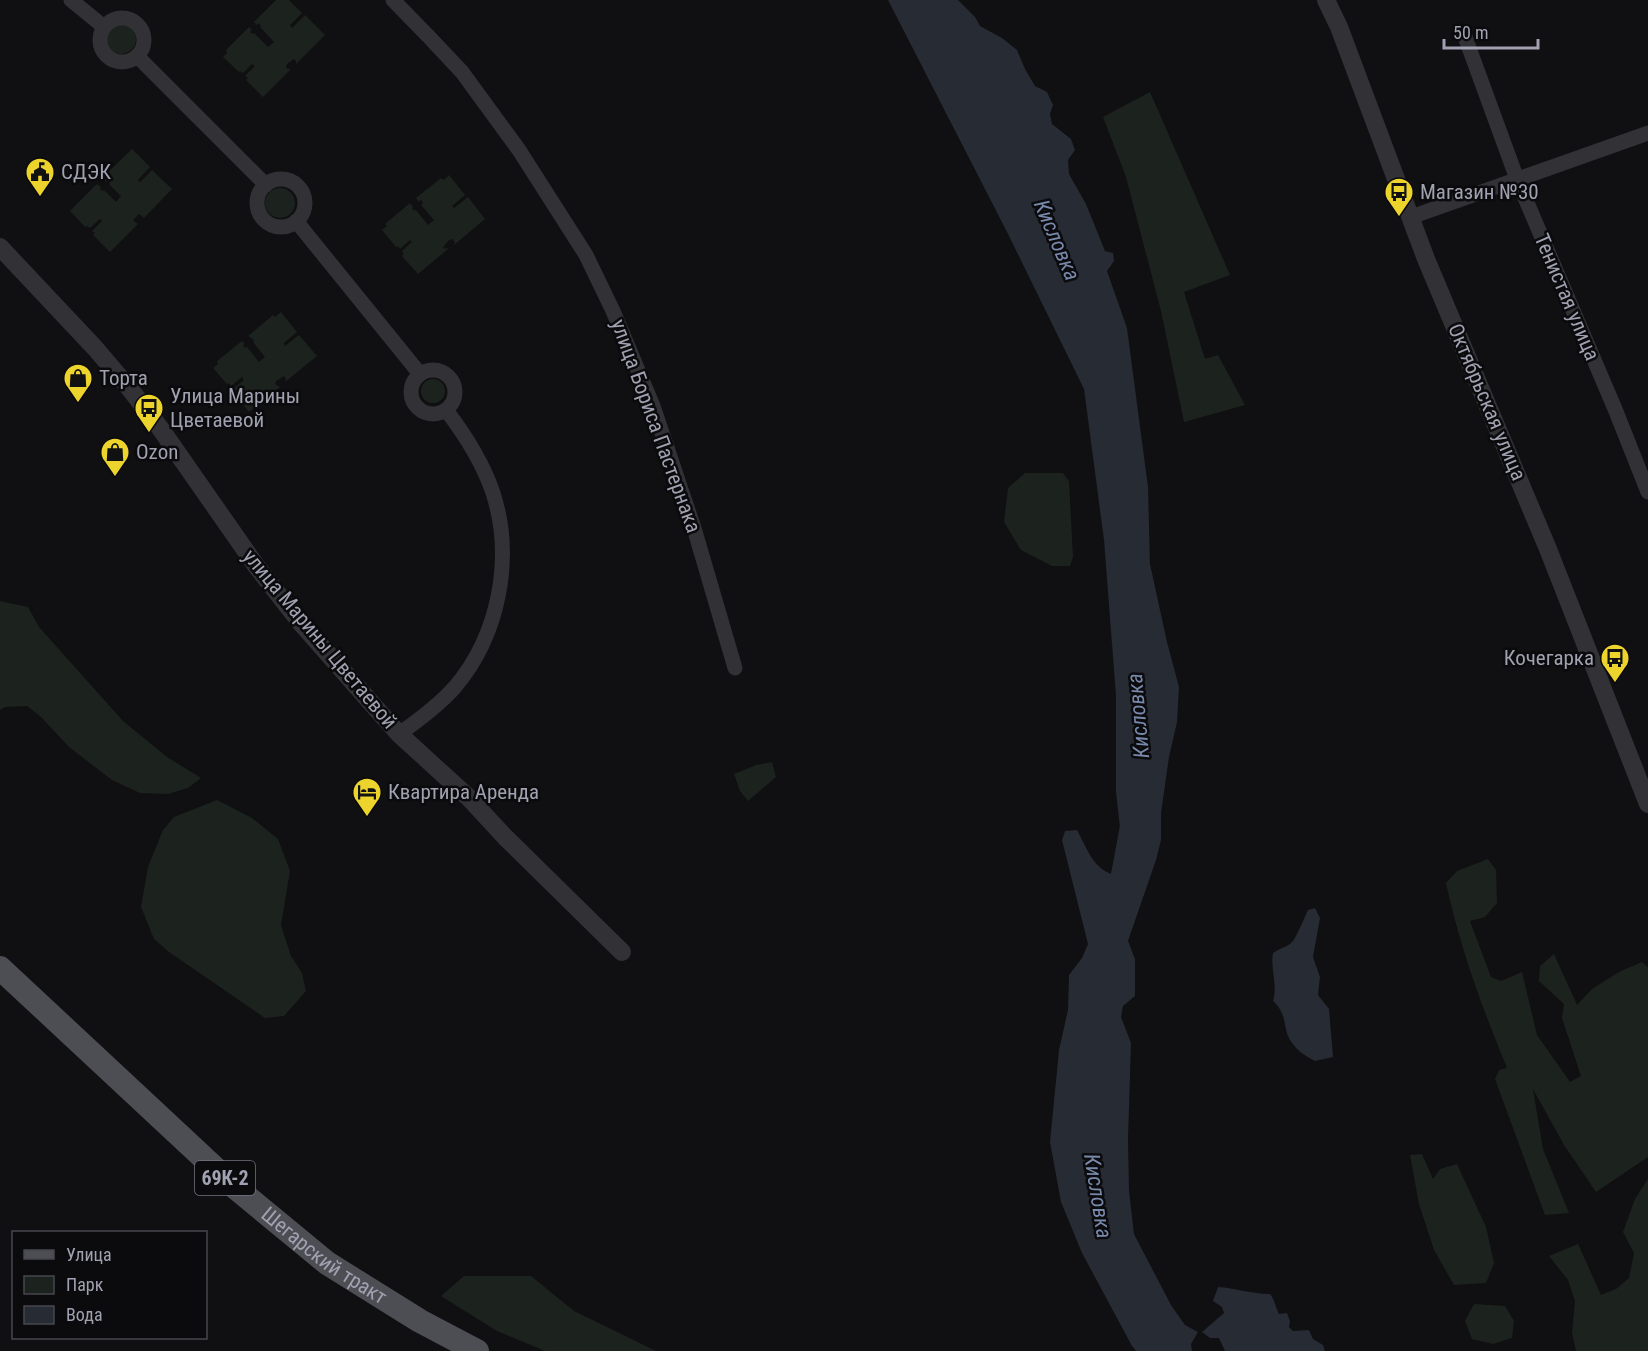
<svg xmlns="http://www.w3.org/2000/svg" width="1648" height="1351" font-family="'Roboto Condensed',sans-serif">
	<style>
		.green { fill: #1c231e }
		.water { fill: #262b34 }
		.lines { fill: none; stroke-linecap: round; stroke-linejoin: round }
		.river { stroke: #262b34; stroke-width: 22 }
		.minor { stroke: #313136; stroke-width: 15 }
		.tertiary { stroke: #313136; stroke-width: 18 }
		.primary { stroke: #4d4d54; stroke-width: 24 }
		.labels { text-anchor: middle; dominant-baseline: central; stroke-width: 5; stroke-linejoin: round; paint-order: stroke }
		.shield { fill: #0b0a0c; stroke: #747480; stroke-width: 1.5 }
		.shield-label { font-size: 20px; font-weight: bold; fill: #a1a2b1 }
		.poi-label { font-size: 21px; fill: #a1a2b1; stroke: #0b0a0c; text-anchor: start }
		.street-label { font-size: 21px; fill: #a1a2b1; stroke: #0b0a0c }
		.water-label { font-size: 22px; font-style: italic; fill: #7889ac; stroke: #0b0a0c }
	</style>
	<rect width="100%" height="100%" fill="#100f11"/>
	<path class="green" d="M 276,0 L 289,0 L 302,13 L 290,25 L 292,28 L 305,15 L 325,35 L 296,64 L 296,61 L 294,59 L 287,64 L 286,67 L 288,69 L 291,69 L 263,97 L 246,80 L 248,78 L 245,76 L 255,66 L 252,64 L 243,73 L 240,71 L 239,72 L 223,57 L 227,53 L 226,50 L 249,27 L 252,30 L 250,32 L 253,34 L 254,33 L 268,47 L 274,42 L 260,27 L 261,26 L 259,23 L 257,25 L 254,22 Z
		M106 39a15 15 0 1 1 30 0a15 15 0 1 1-30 0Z
		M 1150,92 L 1230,275 L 1184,292 L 1205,359 L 1218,355 L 1245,405 L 1184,422 L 1161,311 L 1126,177 L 1103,117 Z
		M 132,149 L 150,167 L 138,180 L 140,182 L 152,170 L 172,189 L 144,218 L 139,214 L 133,220 L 138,224 L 110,252 L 93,235 L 95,233 L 92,231 L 102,221 L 100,219 L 90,228 L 87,226 L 85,227 L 70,211 L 97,184 L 101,187 L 100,189 L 102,191 L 104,190 L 116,202 L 121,196 L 109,184 L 110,183 L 108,180 L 106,182 L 102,178 Z
		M 449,175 L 465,195 L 452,206 L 454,208 L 468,197 L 485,219 L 454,245 L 455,242 L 452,239 L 449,240 L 443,247 L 445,249 L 447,248 L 448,249 L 418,274 L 402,256 L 404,254 L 402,251 L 412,242 L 410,240 L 400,249 L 398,246 L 396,247 L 382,230 L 387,226 L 385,224 L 410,203 L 413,207 L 412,208 L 414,211 L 415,209 L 428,225 L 434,220 L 421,205 L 423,203 L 421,200 L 419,202 L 416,198 L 441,178 L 444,180 Z
		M265 203a15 15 0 1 1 30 0a15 15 0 1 1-30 0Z
		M 281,312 L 297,332 L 284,343 L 285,346 L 299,335 L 317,356 L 285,382 L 286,379 L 284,376 L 276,381 L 275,384 L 280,387 L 249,412 L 234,393 L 236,391 L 234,388 L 244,380 L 242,377 L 231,386 L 229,383 L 227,384 L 213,368 L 218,364 L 217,361 L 242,341 L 245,344 L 243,345 L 245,348 L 247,347 L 259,362 L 265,357 L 253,342 L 254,340 L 248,336 L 273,315 L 275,317 Z
		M421 391a12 12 0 1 1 24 0a12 12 0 1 1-24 0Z
		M 1025,473 L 1063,473 L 1069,481 L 1073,557 L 1070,566 L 1052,566 L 1021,550 L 1004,522 L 1008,488 Z
		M 0,601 L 28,607 L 39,627 L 123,721 L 167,757 L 201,778 L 188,788 L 168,794 L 140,793 L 112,780 L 69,747 L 41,717 L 27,706 L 5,707 L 0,710 Z
		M 772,762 L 776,777 L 748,801 L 740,791 L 734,774 L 756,765 Z
		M 217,800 L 252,818 L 278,839 L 290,871 L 281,925 L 291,956 L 302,973 L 306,991 L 284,1016 L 265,1018 L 169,952 L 154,939 L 141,907 L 148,867 L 163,830 L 174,817 Z
		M 1488,859 L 1496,870 L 1497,903 L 1485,917 L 1470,921 L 1491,977 L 1501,981 L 1522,972 L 1537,1035 L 1570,1082 L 1581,1076 L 1562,1018 L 1564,1004 L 1539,981 L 1540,966 L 1554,954 L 1577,1005 L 1592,989 L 1619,972 L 1642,962 L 1648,967 L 1648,1157 L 1596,1192 L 1564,1145 L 1533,1089 L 1543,1149 L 1569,1213 L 1545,1215 L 1495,1079 L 1499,1070 L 1507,1068 C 1482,1007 1460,948 1446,883 L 1457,871 Z
		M 1422,1154 L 1433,1179 L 1440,1169 L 1457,1164 L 1486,1227 L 1494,1263 L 1486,1283 L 1454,1285 L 1434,1250 L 1419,1204 L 1410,1155 Z
		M 1648,1179 L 1648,1351 L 1576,1351 L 1572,1333 L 1575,1301 L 1568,1280 L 1549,1256 L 1578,1244 L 1601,1295 L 1616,1289 L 1629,1278 L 1634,1253 L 1623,1232 L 1635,1199 Z
		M 464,1276 L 531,1276 L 574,1311 L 656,1351 L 545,1351 L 497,1331 L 441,1296 Z
		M 1474,1304 L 1505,1306 L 1514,1321 L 1512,1338 L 1493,1344 L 1472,1339 L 1465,1321 Z"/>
	<path class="water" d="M 888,0 L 958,0 L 975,17 L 980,26 L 1002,38 L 1017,50 L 1025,69 L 1035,86 L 1047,92 L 1053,105 L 1050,114 L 1052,124 L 1071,139 L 1075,150 L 1068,160 L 1069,174 L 1086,204 L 1105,251 L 1113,253 L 1114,261 L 1107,271 L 1127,328 L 1148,487 L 1150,564 L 1167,642 L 1179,687 L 1177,722 L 1169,757 L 1161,813 L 1161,840 L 1156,860 L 1128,941 L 1135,959 L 1135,996 L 1123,1006 L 1121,1017 L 1131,1043 L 1128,1139 L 1129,1191 L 1134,1234 L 1171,1305 L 1185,1325 L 1198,1332 L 1191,1344 L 1192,1351 L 1136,1351 L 1132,1346 L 1082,1253 L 1061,1202 L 1050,1142 L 1059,1050 L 1068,1010 L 1069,975 L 1082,958 L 1088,944 L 1062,840 L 1065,831 L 1077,830 C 1092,858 1095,875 1131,878 L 1131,866 L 1121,837 L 1116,792 L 1116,696 L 1104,540 L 1084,389 L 1008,234 Z
		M 1315,908 L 1320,918 L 1313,957 L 1320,977 L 1318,995 L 1329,1009 L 1333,1057 L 1315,1061 C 1305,1056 1296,1050 1290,1040 C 1282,1025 1288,1015 1273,1001 C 1278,984 1270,970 1273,953 C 1278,949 1284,948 1290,944 C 1296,940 1304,918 1308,910 Z
		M 1218,1287 C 1235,1288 1252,1294 1270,1294 C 1275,1300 1275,1306 1279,1314 L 1287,1313 L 1290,1321 L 1289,1327 L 1293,1331 L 1309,1330 L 1313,1339 L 1323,1345 L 1325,1351 L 1225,1351 L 1219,1338 L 1210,1338 L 1202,1332 L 1224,1313 L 1222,1307 L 1213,1301 Z"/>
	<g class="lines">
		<path class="river" d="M 1116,907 L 1132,821"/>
		<path class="minor" d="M 71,0 L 104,27
			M 393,0 L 430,38 L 462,72 L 519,150 L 586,255 L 613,311 L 653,406 L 694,528 L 735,668
			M100 40a22 22 0 1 1 44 0a22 22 0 1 1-44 0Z
			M 1464,34 L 1517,179 L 1615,409 L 1648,492
			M 137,56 L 266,185
			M257 203a24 24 0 1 1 48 0a24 24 0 1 1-48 0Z
			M 1411,217 L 1648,133
			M 296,221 L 420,374
			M411 392a22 22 0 1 1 44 0a22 22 0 1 1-44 0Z
			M 399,734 C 419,720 439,705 455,687 C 499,635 514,558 493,493 C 483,463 466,436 446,410"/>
		<path class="tertiary" d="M 1326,0 L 1339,27 L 1426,259 L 1548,549 L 1648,804
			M 0,247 L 95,348 L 130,389 L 160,428 L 257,567 L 300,622 L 381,714 L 399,734 L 468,797 L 505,837 L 622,952"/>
		<path class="primary" id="s1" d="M 0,968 L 236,1188 L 327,1263 L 420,1321 L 477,1351"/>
	</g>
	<defs>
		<g id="civic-pin" transform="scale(1.5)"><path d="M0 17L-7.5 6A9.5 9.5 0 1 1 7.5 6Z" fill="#ecd42c" stroke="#0b0a0c"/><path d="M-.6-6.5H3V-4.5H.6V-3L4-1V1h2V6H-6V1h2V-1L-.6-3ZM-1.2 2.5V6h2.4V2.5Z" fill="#111"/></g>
		<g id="bus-pin" transform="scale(1.5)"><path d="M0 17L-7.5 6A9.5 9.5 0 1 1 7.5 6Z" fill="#ecd42c" stroke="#0b0a0c"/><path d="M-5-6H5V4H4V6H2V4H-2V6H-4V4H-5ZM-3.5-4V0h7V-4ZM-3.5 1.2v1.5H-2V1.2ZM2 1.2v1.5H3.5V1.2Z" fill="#111"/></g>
		<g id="shop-pin" transform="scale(1.5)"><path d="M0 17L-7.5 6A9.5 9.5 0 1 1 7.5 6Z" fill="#ecd42c" stroke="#0b0a0c"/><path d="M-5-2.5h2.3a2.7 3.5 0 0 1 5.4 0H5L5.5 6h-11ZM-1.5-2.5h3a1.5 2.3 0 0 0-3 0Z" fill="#111"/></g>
		<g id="hotel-pin" transform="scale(1.5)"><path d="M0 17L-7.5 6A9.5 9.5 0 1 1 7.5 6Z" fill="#ecd42c" stroke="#0b0a0c"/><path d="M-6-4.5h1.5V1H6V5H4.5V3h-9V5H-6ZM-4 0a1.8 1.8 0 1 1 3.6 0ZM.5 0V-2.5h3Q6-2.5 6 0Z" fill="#111"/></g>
	</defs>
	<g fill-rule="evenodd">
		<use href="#civic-pin" x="40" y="172"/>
		<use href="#bus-pin" x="1399" y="192"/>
		<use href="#shop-pin" x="78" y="378"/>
		<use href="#bus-pin" x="149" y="408"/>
		<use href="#shop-pin" x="115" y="452"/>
		<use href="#bus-pin" x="1615" y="658"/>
		<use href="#hotel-pin" x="367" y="792"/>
	</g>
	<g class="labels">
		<rect class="shield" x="195" y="1161" width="60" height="34" rx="4.5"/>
		<g class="shield-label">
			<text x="225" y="1178">69К-2</text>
		</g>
		<g class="poi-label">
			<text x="61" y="172">СДЭК</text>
			<text x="1420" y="192">Магазин №30</text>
			<text x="99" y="378">Торта</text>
			<text x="170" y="396">Улица Марины<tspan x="170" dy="24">Цветаевой</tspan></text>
			<text x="136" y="452">Ozon</text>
			<text x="1594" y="658" text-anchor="end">Кочегарка</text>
			<text x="388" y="792">Квартира Аренда</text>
		</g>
		<g class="street-label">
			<text transform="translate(1567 297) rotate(67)">Тенистая улица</text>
			<text transform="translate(1487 402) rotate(67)">Октябрьская улица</text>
			<text transform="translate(656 426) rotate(70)">улица Бориса Пастернака</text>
			<text transform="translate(320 639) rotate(50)">улица Марины Цветаевой</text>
			<text stroke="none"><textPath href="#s1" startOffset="434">Шегарский тракт</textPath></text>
		</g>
		<g class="water-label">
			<text transform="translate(1057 240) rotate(67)">Кисловка</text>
			<text transform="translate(1138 716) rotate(-95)">Кисловка</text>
			<text transform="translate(1098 1196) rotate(81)">Кисловка</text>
		</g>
	</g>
	<rect x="12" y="1231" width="195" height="108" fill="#0b0a0c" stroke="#47474e" stroke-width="1.5"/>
	<rect x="24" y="1250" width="30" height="9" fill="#4d4d54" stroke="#47474e" stroke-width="1.5"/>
	<text x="66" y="1261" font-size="18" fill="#a1a2b1">Улица</text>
	<rect x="24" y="1276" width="30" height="18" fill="#1c231e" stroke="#47474e" stroke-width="1.5"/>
	<text x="66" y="1291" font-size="18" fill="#a1a2b1">Парк</text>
	<rect x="24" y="1306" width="30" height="18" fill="#262b34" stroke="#47474e" stroke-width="1.5"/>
	<text x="66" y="1321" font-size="18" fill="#a1a2b1">Вода</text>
	<path d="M1444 39v9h94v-9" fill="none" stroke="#a1a2b1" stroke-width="3"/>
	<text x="1453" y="39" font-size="18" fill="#a1a2b1" stroke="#0b0a0c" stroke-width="4.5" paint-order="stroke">50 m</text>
</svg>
